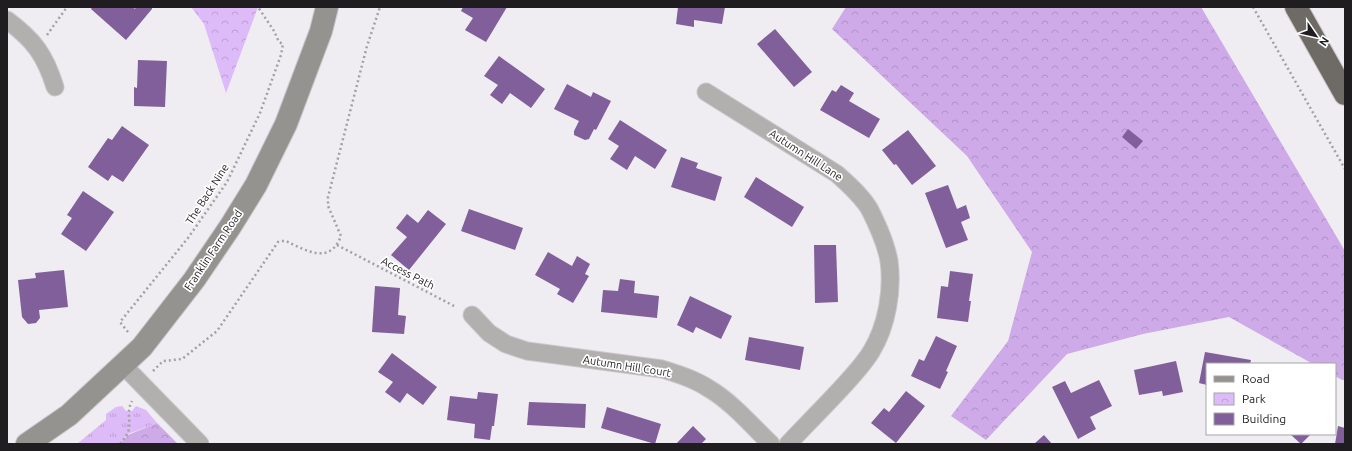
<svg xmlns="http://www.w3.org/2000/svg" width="1352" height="451" viewBox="0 0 1352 451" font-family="Ubuntu,sans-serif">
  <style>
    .grass { fill: url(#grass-tufts) }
    .forest { fill: url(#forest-crowns) }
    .park { fill: url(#park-crowns) }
    .building { fill: #815f9a }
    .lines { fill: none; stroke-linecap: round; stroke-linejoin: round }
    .street-casing { stroke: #cac7cc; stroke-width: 19 }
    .secondary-casing { stroke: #cac7cc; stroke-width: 24 }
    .highway-casing { stroke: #cac7cc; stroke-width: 24 }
    .path { stroke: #a2a0a5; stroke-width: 2.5; stroke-dasharray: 2 3; stroke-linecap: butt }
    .street { stroke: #b2b0ae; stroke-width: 17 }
    .secondary { stroke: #95938f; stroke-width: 22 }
    .highway { stroke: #6e6b66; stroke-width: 22 }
    .labels { text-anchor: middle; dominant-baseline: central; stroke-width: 3.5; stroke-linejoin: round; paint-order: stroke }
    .street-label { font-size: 11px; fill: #1f1d20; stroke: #fff }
  </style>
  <defs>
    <pattern id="grass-tufts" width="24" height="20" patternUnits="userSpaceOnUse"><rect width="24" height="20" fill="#ddbaf8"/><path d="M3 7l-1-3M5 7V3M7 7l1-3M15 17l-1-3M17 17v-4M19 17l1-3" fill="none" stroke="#bd9fd4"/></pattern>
    <pattern id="forest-crowns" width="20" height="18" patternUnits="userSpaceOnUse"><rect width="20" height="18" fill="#ceaae9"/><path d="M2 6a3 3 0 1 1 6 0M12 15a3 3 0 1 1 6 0" fill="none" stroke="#b092c8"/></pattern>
    <pattern id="park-crowns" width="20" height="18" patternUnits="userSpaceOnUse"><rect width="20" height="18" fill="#ddbaf8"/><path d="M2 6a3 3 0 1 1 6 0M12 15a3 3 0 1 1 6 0" fill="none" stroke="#bd9fd4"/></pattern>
  </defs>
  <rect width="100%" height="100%" fill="#efecf2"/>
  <path class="grass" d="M122 406 126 411H132L136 406 146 410 157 423 128 434 120 444H77L106 420V414L116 407Z"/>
  <g class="forest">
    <path d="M846 7H1201L1345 251V380H1342L1335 376V364H1313L1229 317 1143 334 1067 354 986 440 951 416 1008 341 1032 252 967 156 832 29Z"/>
    <path d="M157 423 178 444H120L128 435Z"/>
  </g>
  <path class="park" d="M191 7H258L226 93 204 24Z"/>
  <g class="building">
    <path d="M92 7H133L135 9 136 7H152V9L126 40 91 9Z"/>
    <path d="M463 7H507L486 42 465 30 473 18 461 11Z"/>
    <path d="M678 7H725L722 24 694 20V27L676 24Z"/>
    <path d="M775 29 812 72 794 87 757 44Z"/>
    <path d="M499 56 545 89 531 108 510 93 502 104 490 95 498 85 484 76Z"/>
    <path d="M138 60 167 61 165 107 134 106V87L137 88Z"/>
    <path d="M567 84 591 97 593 92 611 101 596 130 594 129 589 139 585 140 574 135V131L579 121 554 109Z"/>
    <path d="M841 85 854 93 849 101 880 119 869 138 820 110 832 90 836 92Z"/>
    <path d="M620 120 667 150 655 169 635 156 627 170 610 159 619 146 608 139Z"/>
    <path d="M122 126 149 145 123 182 112 175 108 181 88 167 108 138 112 140Z"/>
    <path d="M1128 129 1143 141 1136 149 1122 137Z"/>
    <path d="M908 130 936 166 912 185 896 164 894 165 882 150Z"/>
    <path d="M681 157 698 163 696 168 722 177 715 201 671 187Z"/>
    <path d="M756 177 804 207 792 227 744 197Z"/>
    <path d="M948 185 957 209 966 205 970 218 961 222 968 240 946 248 925 193Z"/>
    <path d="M83 191 114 212 86 251 61 234 72 218 67 215Z"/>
    <path d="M469 209 523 228 515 250 461 231Z"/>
    <path d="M428 210 446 224 409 270 391 255 407 237 396 228 407 214 418 223Z"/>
    <path d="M814 245H836L838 302 815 303Z"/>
    <path d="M548 252 572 266 577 256 590 264 585 274 589 276 573 303 557 294 560 289 535 275Z"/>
    <path d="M64 270 68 307 39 310 40 318 36 323 28 324 22 317 18 280 36 278 35 273Z"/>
    <path d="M950 271 973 274 969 301H971L968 322 937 318 941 286 948 287Z"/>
    <path d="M620 279 635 281 634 293 659 296 657 318 601 312 603 290 618 291Z"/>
    <path d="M375 286 400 288 398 315 406 316 404 334 372 332Z"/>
    <path d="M690 296 732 316 721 339 696 327 693 333 677 325Z"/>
    <path d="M936 336 957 346 946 371 948 372 940 389 911 376 919 359 924 361Z"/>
    <path d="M749 337 804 347 800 370 745 360Z"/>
    <path d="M1205 352 1251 360 1250 364H1207V385L1199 383Z"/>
    <path d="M392 353 437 387 423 405 407 393 400 403 385 392 393 382 378 372Z"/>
    <path d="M1176 361 1183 392 1163 396 1162 391 1139 395 1134 370Z"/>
    <path d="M1099 380 1112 406 1090 417 1096 429 1078 439 1052 387 1065 381 1071 393Z"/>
    <path d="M906 391 925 406 896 443 871 423 884 408 889 412Z"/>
    <path d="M478 392 498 394 494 426H492L490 440 474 438 475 424 447 420 450 396 477 399Z"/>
    <path d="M529 402 586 404 585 428 527 425Z"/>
    <path d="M607 407 661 424 655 444 601 428Z"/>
    <path d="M693 426 706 439 701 444H676Z"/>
    <path d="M1338 426 1345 428V444H1335Z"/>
    <path d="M1290 434H1311L1301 444Z"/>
    <path d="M1044 435 1052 444H1034Z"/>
  </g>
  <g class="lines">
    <g class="street-casing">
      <g id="street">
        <path d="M7 20C34 40 45 55 55 87"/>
        <path d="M706 92 837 174C849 185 862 196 870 210 878 226 886 243 889 261 893 290 887 326 871 352 861 368 847 382 834 396 819 412 803 428 788 444"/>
        <path d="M472 315 489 333 506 344 527 351 662 369C678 374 694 379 708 388 732 402 751 425 771 444"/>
        <path d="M123 365 200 444"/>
      </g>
    </g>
    <g class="secondary-casing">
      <path id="secondary" d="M27 444 69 415 142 347 194 280 230 227 256 185 286 124 321 31 327 7"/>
    </g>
    <g class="highway-casing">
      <path id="highway" d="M1296 7 1345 94"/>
    </g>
    <g class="path">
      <path d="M1253 7 1345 169"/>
      <path d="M47 35 67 7"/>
      <path d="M337 245 456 307"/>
      <path d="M128 332 120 322 188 238 227 182 260 113 281 55 283 44 279 42 274 31 258 7"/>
      <path d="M153 371 163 361 182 359 217 331 278 242 282 241H286C307 251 330 265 341 236L328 206V197L367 46 380 7"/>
      <path d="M120 444C138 424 123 419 132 401"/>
    </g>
    <use href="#street" class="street"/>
    <use href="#secondary" class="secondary"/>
    <use href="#highway" class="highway"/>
  </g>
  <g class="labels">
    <g class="street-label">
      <text transform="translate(806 155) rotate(33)">Autumn Hill Lane</text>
      <text transform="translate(207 194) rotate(-57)">The Back Nine</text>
      <text transform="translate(213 250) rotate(-56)">Franklin Farm Road</text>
      <text transform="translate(408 273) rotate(27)">Access Path</text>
      <text transform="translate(627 366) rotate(9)">Autumn Hill Court</text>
    </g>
  </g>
  <rect width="1352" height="451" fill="none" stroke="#1f1d20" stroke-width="16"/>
  <rect x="1206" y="363" width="130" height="72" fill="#ffffff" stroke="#a5a5a6"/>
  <rect x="1214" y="376" width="20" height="6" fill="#95938f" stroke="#a5a5a6"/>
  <text x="1242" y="383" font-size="12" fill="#1f1d20">Road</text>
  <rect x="1214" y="393" width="20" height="12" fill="url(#park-crowns)" stroke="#a5a5a6"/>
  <text x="1242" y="403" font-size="12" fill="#1f1d20">Park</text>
  <rect x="1214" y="413" width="20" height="12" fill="#815f9a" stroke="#a5a5a6"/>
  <text x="1242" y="423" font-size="12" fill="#1f1d20">Building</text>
  <g transform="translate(1316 36) rotate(124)" stroke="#ffffff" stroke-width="3" paint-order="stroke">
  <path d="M0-3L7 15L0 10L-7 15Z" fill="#1f1d20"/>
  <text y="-6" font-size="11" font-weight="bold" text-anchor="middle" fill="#1f1d20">N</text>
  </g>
</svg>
